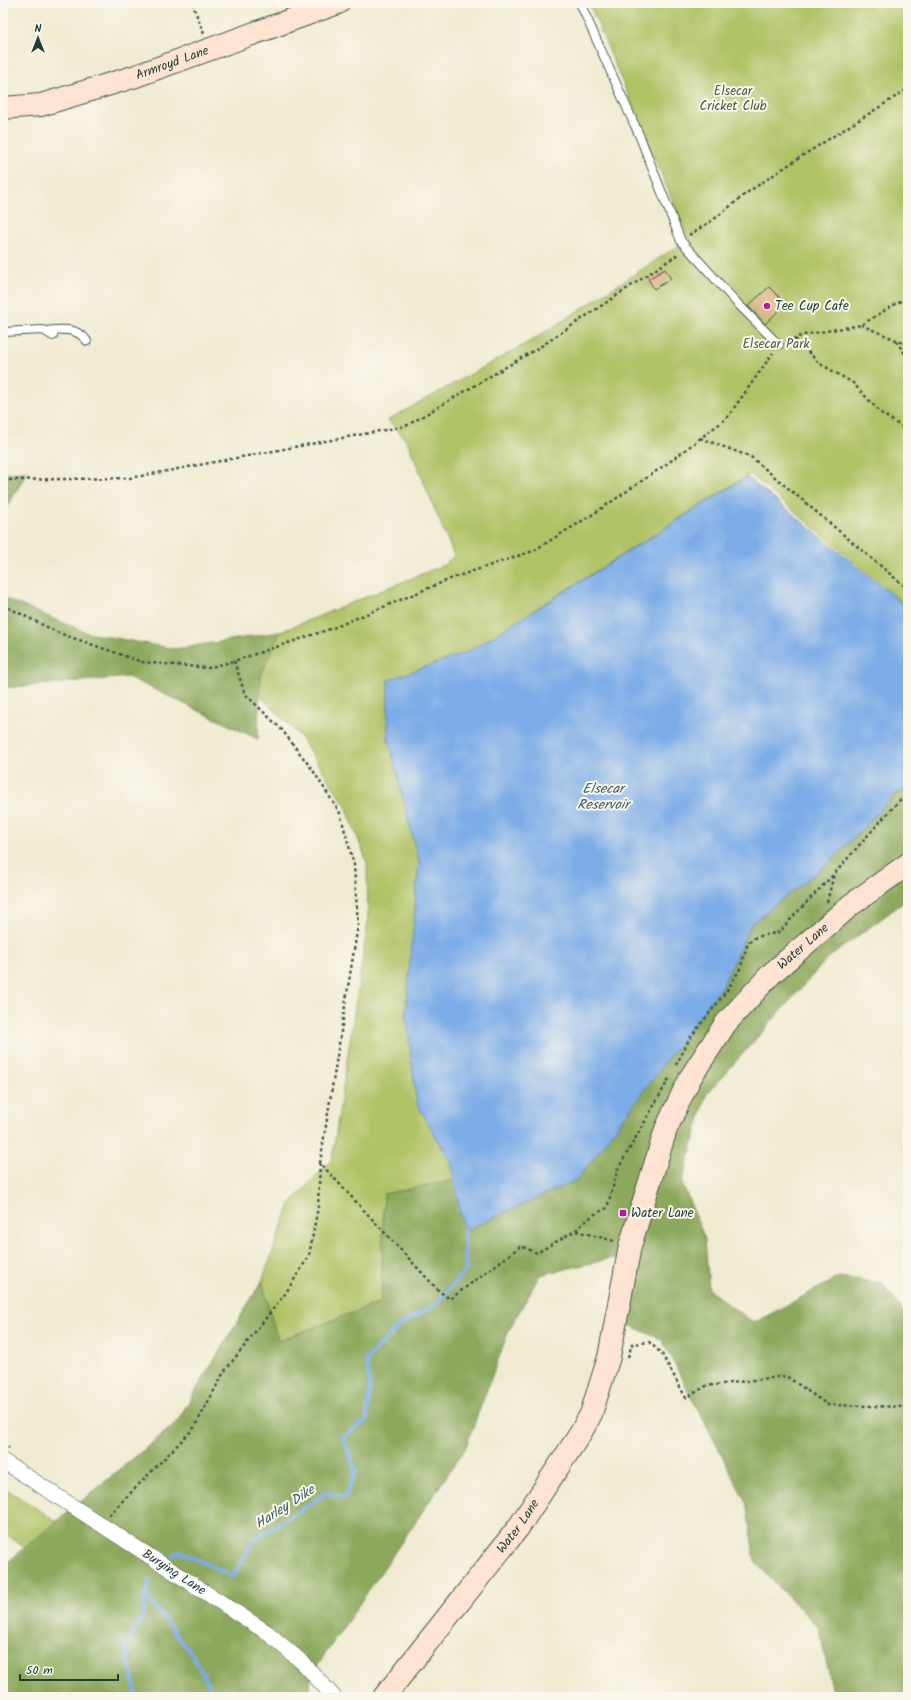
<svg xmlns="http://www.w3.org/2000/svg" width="911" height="1700" viewBox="0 0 911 1700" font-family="Kalam,sans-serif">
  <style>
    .green { fill: #b0c266; stroke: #68804d }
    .forest { fill: #8ca85b; stroke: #567248 }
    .water { fill: #7cace7; stroke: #4e748e }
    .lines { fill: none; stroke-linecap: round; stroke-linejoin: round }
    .stream { stroke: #7cace7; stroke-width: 4 }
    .building { fill: #dba979 }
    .lane-casing { stroke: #3e574b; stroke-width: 10 }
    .street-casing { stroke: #3e574b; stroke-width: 16 }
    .secondary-casing { stroke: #3e574b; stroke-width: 24 }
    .path { stroke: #3e574b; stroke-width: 2.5; stroke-dasharray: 3 3; stroke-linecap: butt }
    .lane { stroke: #fff; stroke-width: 8 }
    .street { stroke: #fff; stroke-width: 15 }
    .secondary { stroke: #fee3d2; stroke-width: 22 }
    .poi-dot { fill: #b5179e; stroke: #fbf7ec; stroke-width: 1.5 }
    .labels { text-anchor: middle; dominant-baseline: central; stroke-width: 4; stroke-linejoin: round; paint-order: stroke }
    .street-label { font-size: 13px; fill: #1f3d34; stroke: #fbf7ec }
    .park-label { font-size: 13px; fill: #435e40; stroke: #fbf7ec }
    .poi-label { font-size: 13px; fill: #1f3d34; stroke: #fbf7ec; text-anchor: start }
    .water-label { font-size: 14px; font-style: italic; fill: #3b5e6a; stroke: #fbf7ec }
  </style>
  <rect width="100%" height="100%" fill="#fbf7ec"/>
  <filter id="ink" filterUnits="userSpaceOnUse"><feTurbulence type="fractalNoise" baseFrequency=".025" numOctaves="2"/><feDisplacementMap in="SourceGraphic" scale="8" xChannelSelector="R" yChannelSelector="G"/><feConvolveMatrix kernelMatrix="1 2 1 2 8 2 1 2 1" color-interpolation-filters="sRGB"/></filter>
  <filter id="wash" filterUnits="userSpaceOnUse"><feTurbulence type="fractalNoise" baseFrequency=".012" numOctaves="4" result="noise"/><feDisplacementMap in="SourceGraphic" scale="16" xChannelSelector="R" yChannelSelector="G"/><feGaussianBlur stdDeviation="0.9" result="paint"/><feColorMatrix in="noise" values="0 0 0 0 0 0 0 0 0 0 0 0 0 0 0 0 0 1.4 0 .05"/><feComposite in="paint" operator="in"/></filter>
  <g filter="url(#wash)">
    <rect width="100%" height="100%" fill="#f0ead0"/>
    <g class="green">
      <path d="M589 3H908V607L750 474 468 652 388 680V737L419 862 406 1013 417 1104 451 1162 455 1180 384 1194 381 1302 278 1341 262 1281 290 1204 332 1159 368 921 367 863 346 806 299 735 259 695 260 677 280 632 444 565 454 556 407 441 388 420 536 338 678 246 690 242Z"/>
      <path d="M3 1487 58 1522 25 1548 3 1532Z"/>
    </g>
    <g class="forest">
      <path d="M27 472 3 515V473Z"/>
      <path d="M3 594V598L88 633 175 649 280 632 260 677 258 739 128 677 3 688Z"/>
      <path d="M908 788V899L828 958 706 1095 682 1183 705 1239 709 1290 754 1323 839 1277 882 1283 908 1318V1697H834L819 1628 755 1562 746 1502 662 1340 627 1324 640 1264 613 1258 540 1275 509 1330 465 1449 313 1672 307 1697H5L3 1690V1566L176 1423 262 1281 278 1341 381 1302 384 1194 455 1180 464 1231 577 1180 723 985 751 924 829 863 897 793Z"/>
    </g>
    <path class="water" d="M747 477 908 608V788L897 793 829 863 751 924 723 985 577 1180 464 1231 451 1162 417 1104 406 1013 419 862 388 737V680L468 652Z"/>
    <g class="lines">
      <g class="stream">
        <path d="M174 1555 180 1551 233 1577 254 1540 327 1493 345 1498 356 1472 343 1437 367 1420 370 1384 366 1360 400 1325 435 1305 466 1270 464 1231"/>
        <path d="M145 1594 193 1656 216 1697"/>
        <path d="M137 1697 125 1645 143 1619 145 1594 150 1581"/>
      </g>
    </g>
    <g id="blocks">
      <g class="building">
        <path d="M665 269 671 279 654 289 648 279Z"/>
        <path d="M769 287 786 304 765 324 748 306Z"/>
      </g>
    </g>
  </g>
  <g filter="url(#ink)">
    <use href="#blocks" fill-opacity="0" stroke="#3e574b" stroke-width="1"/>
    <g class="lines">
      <g class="lane-casing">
        <g id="lane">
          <path d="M580 3 640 137 681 241 737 303 779 345"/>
          <path d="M46 331C61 329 77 327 87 341"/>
          <path d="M3 332 43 330 53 336"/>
        </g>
      </g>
      <g class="street-casing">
        <g id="street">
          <path id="s1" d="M3 1461 268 1633 303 1663 334 1697"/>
        </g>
      </g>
      <g class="secondary-casing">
        <g id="secondary">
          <path id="s2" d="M3 108 41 105 133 77 338 3"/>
          <path id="s3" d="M384 1697 518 1528 580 1434 591 1414 609 1357 630 1246 666 1129 690 1078 726 1023 771 974 852 904 908 864"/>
        </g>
      </g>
      <g class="path">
        <path d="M192 3 204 34"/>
        <path d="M689 235 713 220 748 192 802 156 908 89"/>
        <path d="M861 325 908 345"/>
        <path d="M795 339 819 363 853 383 881 413 908 431"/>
        <path d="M896 341 908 358"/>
        <path d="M787 342 803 335 861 325 899 302 908 301"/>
        <path d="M700 438 751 457 908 589"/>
        <path d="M3 480 130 478 406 426 540 347 680 253"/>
        <path d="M3 605 59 633 142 662 208 668 234 661 333 628 455 577 533 551 595 513 668 463 727 418 773 353"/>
        <path d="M234 661 245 694 282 730 312 769 340 813 354 865 358 925 320 1163 439 1291 450 1299 521 1246 537 1253 576 1230 593 1215 607 1208 618 1169 670 1077"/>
        <path d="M827 902 834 874"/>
        <path d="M676 1065 690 1038 728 989 740 969 748 943 756 937 780 932C797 911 816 893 835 873 857 848 878 823 901 799L908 795"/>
        <path d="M576 1231 614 1241"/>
        <path d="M628 1357 632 1344 649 1342 662 1354 686 1398 706 1386 786 1376 828 1405 908 1407"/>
        <path d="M3 1444 9 1448"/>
        <path d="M109 1515 194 1428 224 1372 287 1291 309 1256 318 1207 320 1163"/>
      </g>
      <use href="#lane" class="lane"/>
      <use href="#street" class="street"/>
      <use href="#secondary" class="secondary"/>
    </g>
  </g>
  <g class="poi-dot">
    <circle cx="767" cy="306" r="4"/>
    <rect x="619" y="1209" width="8" height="8" rx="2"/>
  </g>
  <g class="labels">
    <g class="street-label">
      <text stroke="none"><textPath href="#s2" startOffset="176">Armroyd Lane</textPath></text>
      <text stroke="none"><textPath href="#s3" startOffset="877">Water Lane</textPath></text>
      <text stroke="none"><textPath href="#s3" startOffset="217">Water Lane</textPath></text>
      <text stroke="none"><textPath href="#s1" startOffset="204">Burying Lane</textPath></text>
    </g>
    <g class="park-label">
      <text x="733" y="91">Elsecar<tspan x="733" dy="15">Cricket Club</tspan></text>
      <text x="776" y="344">Elsecar Park</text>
    </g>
    <g class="poi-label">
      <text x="775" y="306">Tee Cup Cafe</text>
      <text x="631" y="1213">Water Lane</text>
    </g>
    <g class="water-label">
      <text x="603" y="789">Elsecar<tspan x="603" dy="16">Reservoir</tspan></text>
      <text transform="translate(285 1507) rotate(-33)">Harley Dike</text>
    </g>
  </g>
  <rect width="911" height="1700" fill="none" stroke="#fbf7ec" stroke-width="16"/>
  <g transform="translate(38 38)" stroke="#fbf7ec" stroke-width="3" paint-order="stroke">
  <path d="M0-3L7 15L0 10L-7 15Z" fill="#1f3d34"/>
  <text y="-6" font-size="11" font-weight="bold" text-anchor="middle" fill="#1f3d34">N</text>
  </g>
  <path d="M20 1674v6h98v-6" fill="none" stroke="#1f3d34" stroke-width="2"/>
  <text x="26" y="1674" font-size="12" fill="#1f3d34" stroke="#fbf7ec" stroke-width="3" paint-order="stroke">50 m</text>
</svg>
